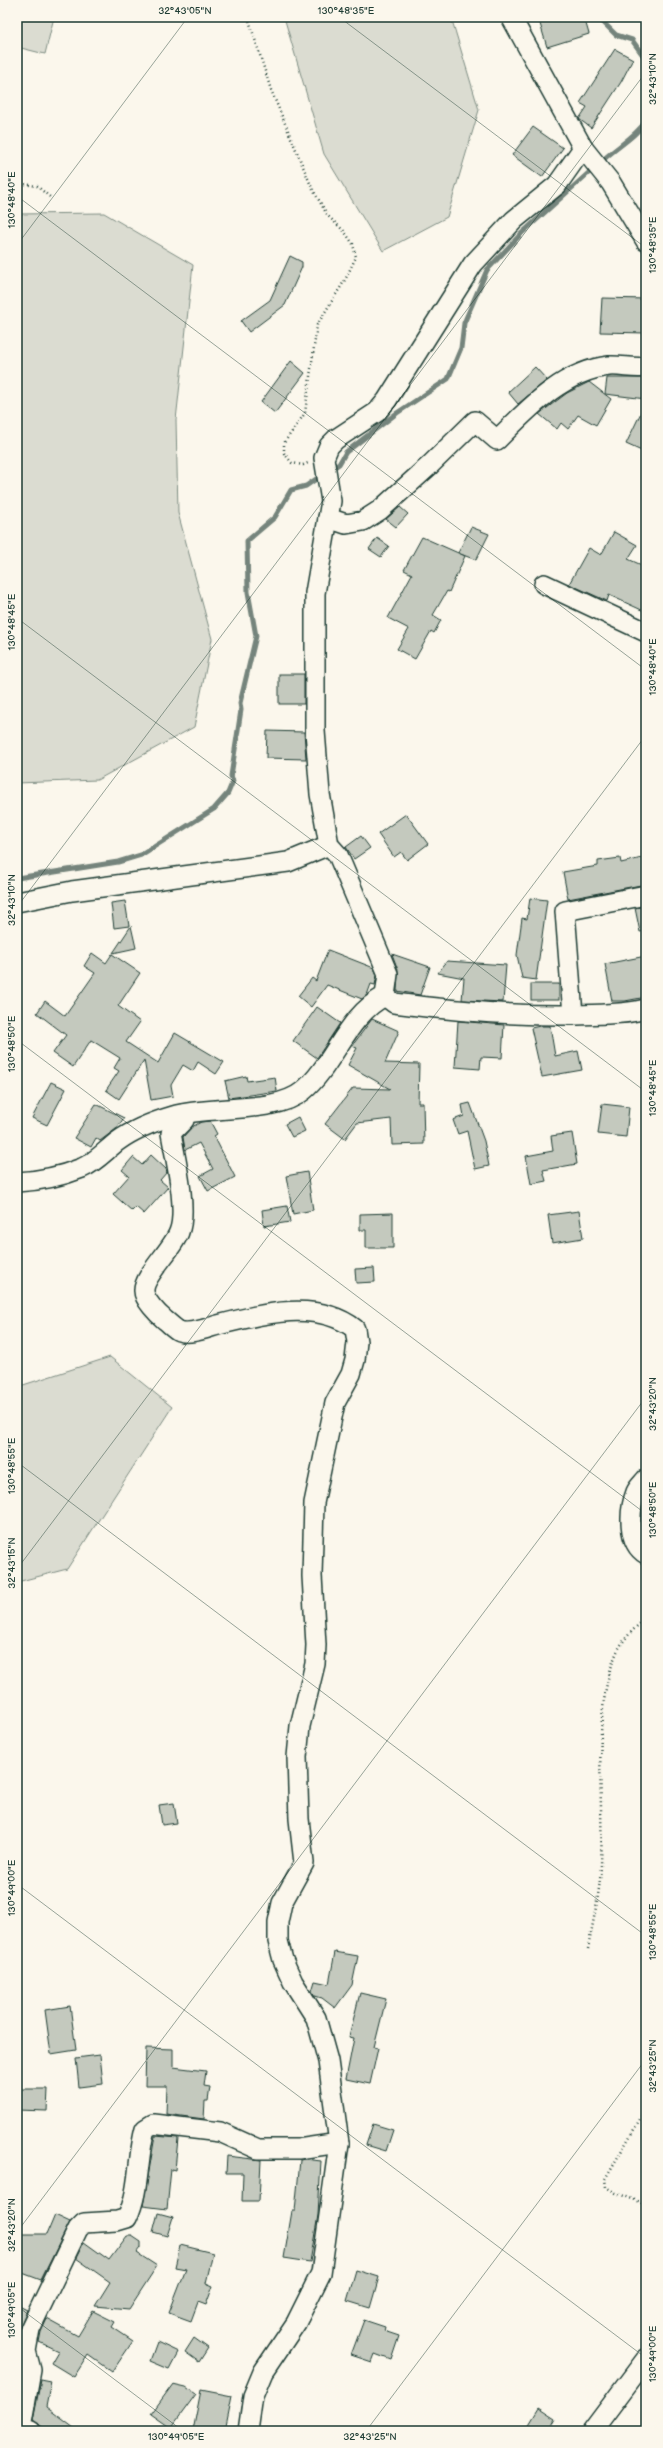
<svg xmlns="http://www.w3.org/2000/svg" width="663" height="2448" viewBox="0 0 663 2448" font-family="'Balsamiq Sans',sans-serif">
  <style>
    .green { fill: #dbdcd1; stroke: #7d8c82 }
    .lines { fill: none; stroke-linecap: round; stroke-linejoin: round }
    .stream { stroke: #74847b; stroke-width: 5 }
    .building { fill: #c4c9be; stroke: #1f3d34 }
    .minor-casing { stroke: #1f3d34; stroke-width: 22 }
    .path { stroke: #1f3d34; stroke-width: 2.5; stroke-dasharray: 1 3; stroke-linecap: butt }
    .minor { stroke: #fbf7ec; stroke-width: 19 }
    .ticks { fill: none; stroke: #1f3d34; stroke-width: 1; stroke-opacity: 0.45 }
    .neatline { fill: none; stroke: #1f3d34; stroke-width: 1.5 }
    .ticks-label { font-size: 10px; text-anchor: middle; fill: #1f3d34 }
  </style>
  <rect width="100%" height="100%" fill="#fbf7ec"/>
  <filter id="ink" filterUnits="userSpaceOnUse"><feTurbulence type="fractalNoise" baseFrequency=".025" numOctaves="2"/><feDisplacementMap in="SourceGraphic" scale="8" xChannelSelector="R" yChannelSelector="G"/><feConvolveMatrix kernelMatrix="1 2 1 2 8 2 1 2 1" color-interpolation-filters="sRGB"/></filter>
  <g filter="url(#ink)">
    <g class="green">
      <path d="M17 17H54L45 54 17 47Z"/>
      <path d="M284 17H451L479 110 447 217 383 251 324 154Z"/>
      <path d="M104 213 193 265 176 420 178 513 212 639 194 727 97 780 17 783V214Z"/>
      <path d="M110 1357 172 1407 67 1569 17 1582V1387Z"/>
    </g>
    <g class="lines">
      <g class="stream">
        <path d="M598 17 616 35 632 40 645 58 646 91"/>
        <path d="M600 163C614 148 634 139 646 121"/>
        <path d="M329 471 339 464 346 452 397 413 448 379 461 348 464 323 487 270 522 233 594 168"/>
        <path d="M17 878 118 862 141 855 214 809 228 793 233 781 231 776 241 710 240 703 256 636 248 592 247 541 275 517 291 490 306 486 322 475"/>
      </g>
    </g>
    <g class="building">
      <path d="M538 17H584L589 34 547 47Z"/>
      <path d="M615 49 633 59 621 82 591 128 579 119 587 107 580 103Z"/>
      <path d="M533 127 563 148 542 177 512 155Z"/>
      <path d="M290 256 302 262V267L285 305 249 332 241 321 270 300Z"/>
      <path d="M602 298 646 299V333L600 332Z"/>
      <path d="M291 361 305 373 275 413 261 402Z"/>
      <path d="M535 367 547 380 518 404 508 392Z"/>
      <path d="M607 378H646V399L605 394Z"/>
      <path d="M589 382 611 399 596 425 578 415 568 429 561 423 557 429 539 414 567 393Z"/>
      <path d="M646 402V453L626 444Z"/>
      <path d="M400 507 408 514 396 527 386 519Z"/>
      <path d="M471 527 489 534 476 560 458 553Z"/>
      <path d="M614 532 637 545 628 559 646 567V612L609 595 607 601 569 584 589 548 601 555Z"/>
      <path d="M422 537 465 556 449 592 447 591 433 615 441 620 434 633 431 631 415 659 397 649 409 629 388 618 412 574 404 570Z"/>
      <path d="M377 538 389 546 381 557 369 549Z"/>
      <rect x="279" y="674" width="25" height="30"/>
      <path d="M267 731 304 732 306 759 266 758Z"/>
      <path d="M406 814 428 844 407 860 401 852 394 857 378 834Z"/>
      <path d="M361 836 370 848 354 859 346 847Z"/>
      <path d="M646 857V884L568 899 563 872 598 866V861L620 858 621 863Z"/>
      <path d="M530 898 547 900 536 980 522 978 517 955 522 918 527 919Z"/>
      <path d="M125 901 129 926 114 928 111 903Z"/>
      <path d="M646 906V931L640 932 635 908Z"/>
      <path d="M131 926 136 948 113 953Z"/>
      <path d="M328 950 374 968 377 975 375 985 371 984 367 995 362 999 327 985 311 1007 298 996 312 978 316 981Z"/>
      <path d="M92 953 106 963 112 954 140 973 118 1006 140 1022 126 1042 158 1063 175 1033 224 1062 216 1074 198 1062 193 1071 183 1065 171 1085 173 1096 151 1100 144 1060 119 1099 106 1090 119 1071 114 1068 120 1058 91 1040 73 1067 53 1053 66 1035 37 1013 45 1001 65 1016 95 973 84 966Z"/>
      <path d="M392 954 430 967 420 995 397 991 398 970Z"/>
      <path d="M646 956V997L625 1001H612L605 964Z"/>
      <path d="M447 961 506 965 503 1002 462 1000 464 978 438 973Z"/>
      <rect x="531" y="984" width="28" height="16"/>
      <path d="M317 1007 340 1023 317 1058 293 1041Z"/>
      <path d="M372 1019 399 1031 385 1063 419 1064 418 1103H423L424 1144 392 1145 391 1119 357 1123 345 1139 325 1124 353 1088 390 1089 348 1065 357 1048 352 1046Z"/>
      <path d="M458 1021 504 1025 502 1058 481 1057 480 1069 455 1067Z"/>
      <path d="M540 1026H550L555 1056 578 1051 582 1070 542 1077 531 1028Z"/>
      <path d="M246 1076 247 1081 275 1077 277 1091 229 1098 225 1081Z"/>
      <path d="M51 1082 66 1089 47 1125 32 1118Z"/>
      <path d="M470 1103 484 1141 489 1166 475 1169 467 1131 458 1134 453 1120 464 1116 462 1105Z"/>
      <path d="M96 1104 124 1118 116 1129 100 1141 96 1138 91 1147 74 1138Z"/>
      <path d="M602 1104 629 1107 626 1137 598 1134Z"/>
      <path d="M298 1117 305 1131 292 1137 285 1124Z"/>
      <path d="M210 1121 217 1134 214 1136 235 1177 208 1191 200 1176 213 1169 199 1143 185 1150 183 1137 192 1127 201 1122Z"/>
      <path d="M572 1133 577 1164 543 1170 546 1181 531 1184 526 1156 553 1151 551 1136Z"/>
      <path d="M151 1155 166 1169 167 1172 160 1180 168 1187 144 1214 136 1207 132 1211 113 1194 129 1176 122 1170 133 1157 142 1165Z"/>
      <path d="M307 1172 313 1210 293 1214 286 1176Z"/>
      <path d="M287 1206 290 1222 264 1226 262 1210Z"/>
      <path d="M579 1211 583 1238 552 1243 548 1215Z"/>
      <path d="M393 1213V1248H366V1230H360V1214Z"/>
      <path d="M374 1268 375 1282 356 1283 355 1269Z"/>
      <path d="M174 1803 177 1823 162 1825 159 1805Z"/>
      <path d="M335 1952 358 1956 352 1985 335 2008 322 1998 315 1996 312 1991 315 1981 329 1984Z"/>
      <path d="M360 1993 386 1999 374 2047 378 2048 370 2084 346 2079 354 2038 349 2037Z"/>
      <path d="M70 2006 76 2050 51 2054 45 2010Z"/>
      <path d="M146 2048 173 2049V2067L206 2071 204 2086 210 2087 208 2101H205L204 2119 166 2114 167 2086H145Z"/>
      <path d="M100 2055 103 2084 79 2087 76 2058Z"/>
      <path d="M17 2089H48L47 2111 17 2110Z"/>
      <path d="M373 2124 393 2130 386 2151 366 2145Z"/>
      <path d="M155 2136 178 2138 175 2170 171 2169 167 2209 143 2206Z"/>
      <path d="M227 2156 261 2160 259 2201H242L243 2173H226Z"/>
      <path d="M305 2159 321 2161 318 2215 310 2262 284 2258 292 2211H295L300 2160Z"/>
      <path d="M158 2213 173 2217 167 2236 153 2232Z"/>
      <path d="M55 2215 70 2222 41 2280 17 2271V2234H47Z"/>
      <path d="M127 2236H132L141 2242V2248L137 2253 157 2266 129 2309 95 2306 110 2282 76 2258 84 2242 109 2260Z"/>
      <path d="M180 2245 213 2253 206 2283 213 2286 206 2305 198 2302 191 2321 169 2313 186 2269 175 2267Z"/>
      <path d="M356 2270 379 2277 370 2308 347 2301Z"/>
      <path d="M17 2305 27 2310 18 2332 17 2331Z"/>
      <path d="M93 2311 115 2322 112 2327 133 2341 112 2372 88 2355 74 2377 51 2363 58 2351 39 2342 41 2332 47 2319 78 2336Z"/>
      <path d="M364 2320 385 2327 384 2331 399 2336 391 2360 375 2354 372 2362 351 2355Z"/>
      <path d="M194 2338 208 2348 199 2362 185 2352Z"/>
      <path d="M157 2342 178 2352 169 2369 150 2361Z"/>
      <path d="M41 2379 51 2381 46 2407 78 2431H48L33 2420Z"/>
      <path d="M173 2384 186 2387 196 2394 171 2428 151 2414Z"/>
      <path d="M201 2390 232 2396 225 2431H193Z"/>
      <path d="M539 2408 556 2419 549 2431H525Z"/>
    </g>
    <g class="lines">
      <g class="minor-casing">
        <g id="minor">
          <path d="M511 17 583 148 611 183 646 241"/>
          <path d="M328 518 346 524 363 521 380 510 430 465 475 421 497 440C528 409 563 371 609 366 621 365 634 369 646 367"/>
          <path d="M544 584 646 632"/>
          <path d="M17 902 72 891 288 862 329 845"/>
          <path d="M385 996 388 974 338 855 329 845 320 794 315 731V593L331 501 324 458 329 446 336 439 377 412 387 400 473 264 514 220 557 185 583 148"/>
          <path d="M385 996 394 1003C455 1011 515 1016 577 1015 600 1014 623 1015 646 1009"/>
          <path d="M573 1015 565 911 646 895"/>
          <path d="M183 1114 184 1120 171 1133C175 1157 188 1210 179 1232 173 1249 143 1276 144 1291 144 1300 158 1314 165 1320 169 1323 175 1329 179 1331 190 1335 207 1328 218 1325 261 1314 317 1299 355 1329L357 1342 355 1360 351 1374 335 1403 314 1503 312 1576 316 1645 315 1664 300 1726 297 1757 299 1819 304 1863 282 1903 278 1922V1941L283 1960 293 1982 316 2018 328 2061 339 2143 321 2273 296 2323 263 2372 253 2396 248 2431"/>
          <path d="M17 1182C38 1181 62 1176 82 1168 96 1162 106 1150 118 1141 133 1130 156 1121 173 1116 210 1105 276 1114 303 1091 335 1064 346 1016 385 996"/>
          <path d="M646 1479C643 1483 638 1487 636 1492 629 1510 627 1543 646 1554"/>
          <path d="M31 2431 21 2427 31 2370 26 2351 30 2329 78 2229 84 2223 117 2221 127 2218C140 2191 137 2158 145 2129L153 2124 220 2132 258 2149H298L339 2143"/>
          <path d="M592 2431 646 2359"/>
        </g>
      </g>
      <g class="path">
        <path d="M248 17 271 90 312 188 328 216 344 231 353 244 356 257 345 280 317 325 305 413 284 443V453L292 463 303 465 308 463"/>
        <path d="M17 183 37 186 51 198"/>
        <path d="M588 1949C593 1921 600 1893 601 1865 604 1802 591 1710 617 1652 624 1637 636 1628 646 1617"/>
        <path d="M646 2109 605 2179 606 2187 616 2193 646 2204"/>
      </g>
      <use href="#minor" class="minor"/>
    </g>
  </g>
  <path class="ticks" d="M339 17 646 248M17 196 646 670M17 245 188 17M17 618 646 1092M17 907 646 72M17 1040 646 1514M17 1462 646 1936M17 1569 646 735M17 1884 646 2358M17 2232 646 1397M17 2306 183 2431M366 2431 646 2059"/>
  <rect width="663" height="2448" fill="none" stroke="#fbf7ec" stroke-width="44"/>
  <rect x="22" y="22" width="619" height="2404" class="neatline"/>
  <g class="ticks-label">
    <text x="185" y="14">32°43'05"N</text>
    <text x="346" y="14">130°48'35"E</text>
    <text transform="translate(652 79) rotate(-90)" y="4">32°43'10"N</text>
    <text transform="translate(11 200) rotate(-90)" y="4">130°48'40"E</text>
    <text transform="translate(652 245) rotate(-90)" y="4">130°48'35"E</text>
    <text transform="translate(11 622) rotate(-90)" y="4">130°48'45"E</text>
    <text transform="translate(652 667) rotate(-90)" y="4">130°48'40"E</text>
    <text transform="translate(11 900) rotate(-90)" y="4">32°43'10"N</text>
    <text transform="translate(11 1044) rotate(-90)" y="4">130°48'50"E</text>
    <text transform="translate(652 1088) rotate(-90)" y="4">130°48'45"E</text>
    <text transform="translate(652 1404) rotate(-90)" y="4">32°43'20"N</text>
    <text transform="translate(11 1466) rotate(-90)" y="4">130°48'55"E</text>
    <text transform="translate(652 1510) rotate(-90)" y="4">130°48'50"E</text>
    <text transform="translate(11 1563) rotate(-90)" y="4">32°43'15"N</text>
    <text transform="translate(11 1888) rotate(-90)" y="4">130°49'00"E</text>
    <text transform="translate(652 1932) rotate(-90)" y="4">130°48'55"E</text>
    <text transform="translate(652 2066) rotate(-90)" y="4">32°43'25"N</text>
    <text transform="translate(11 2225) rotate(-90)" y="4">32°43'20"N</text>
    <text transform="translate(11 2310) rotate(-90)" y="4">130°49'05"E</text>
    <text transform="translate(652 2354) rotate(-90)" y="4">130°49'00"E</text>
    <text x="176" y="2440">130°49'05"E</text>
    <text x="370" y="2440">32°43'25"N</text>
  </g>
</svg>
